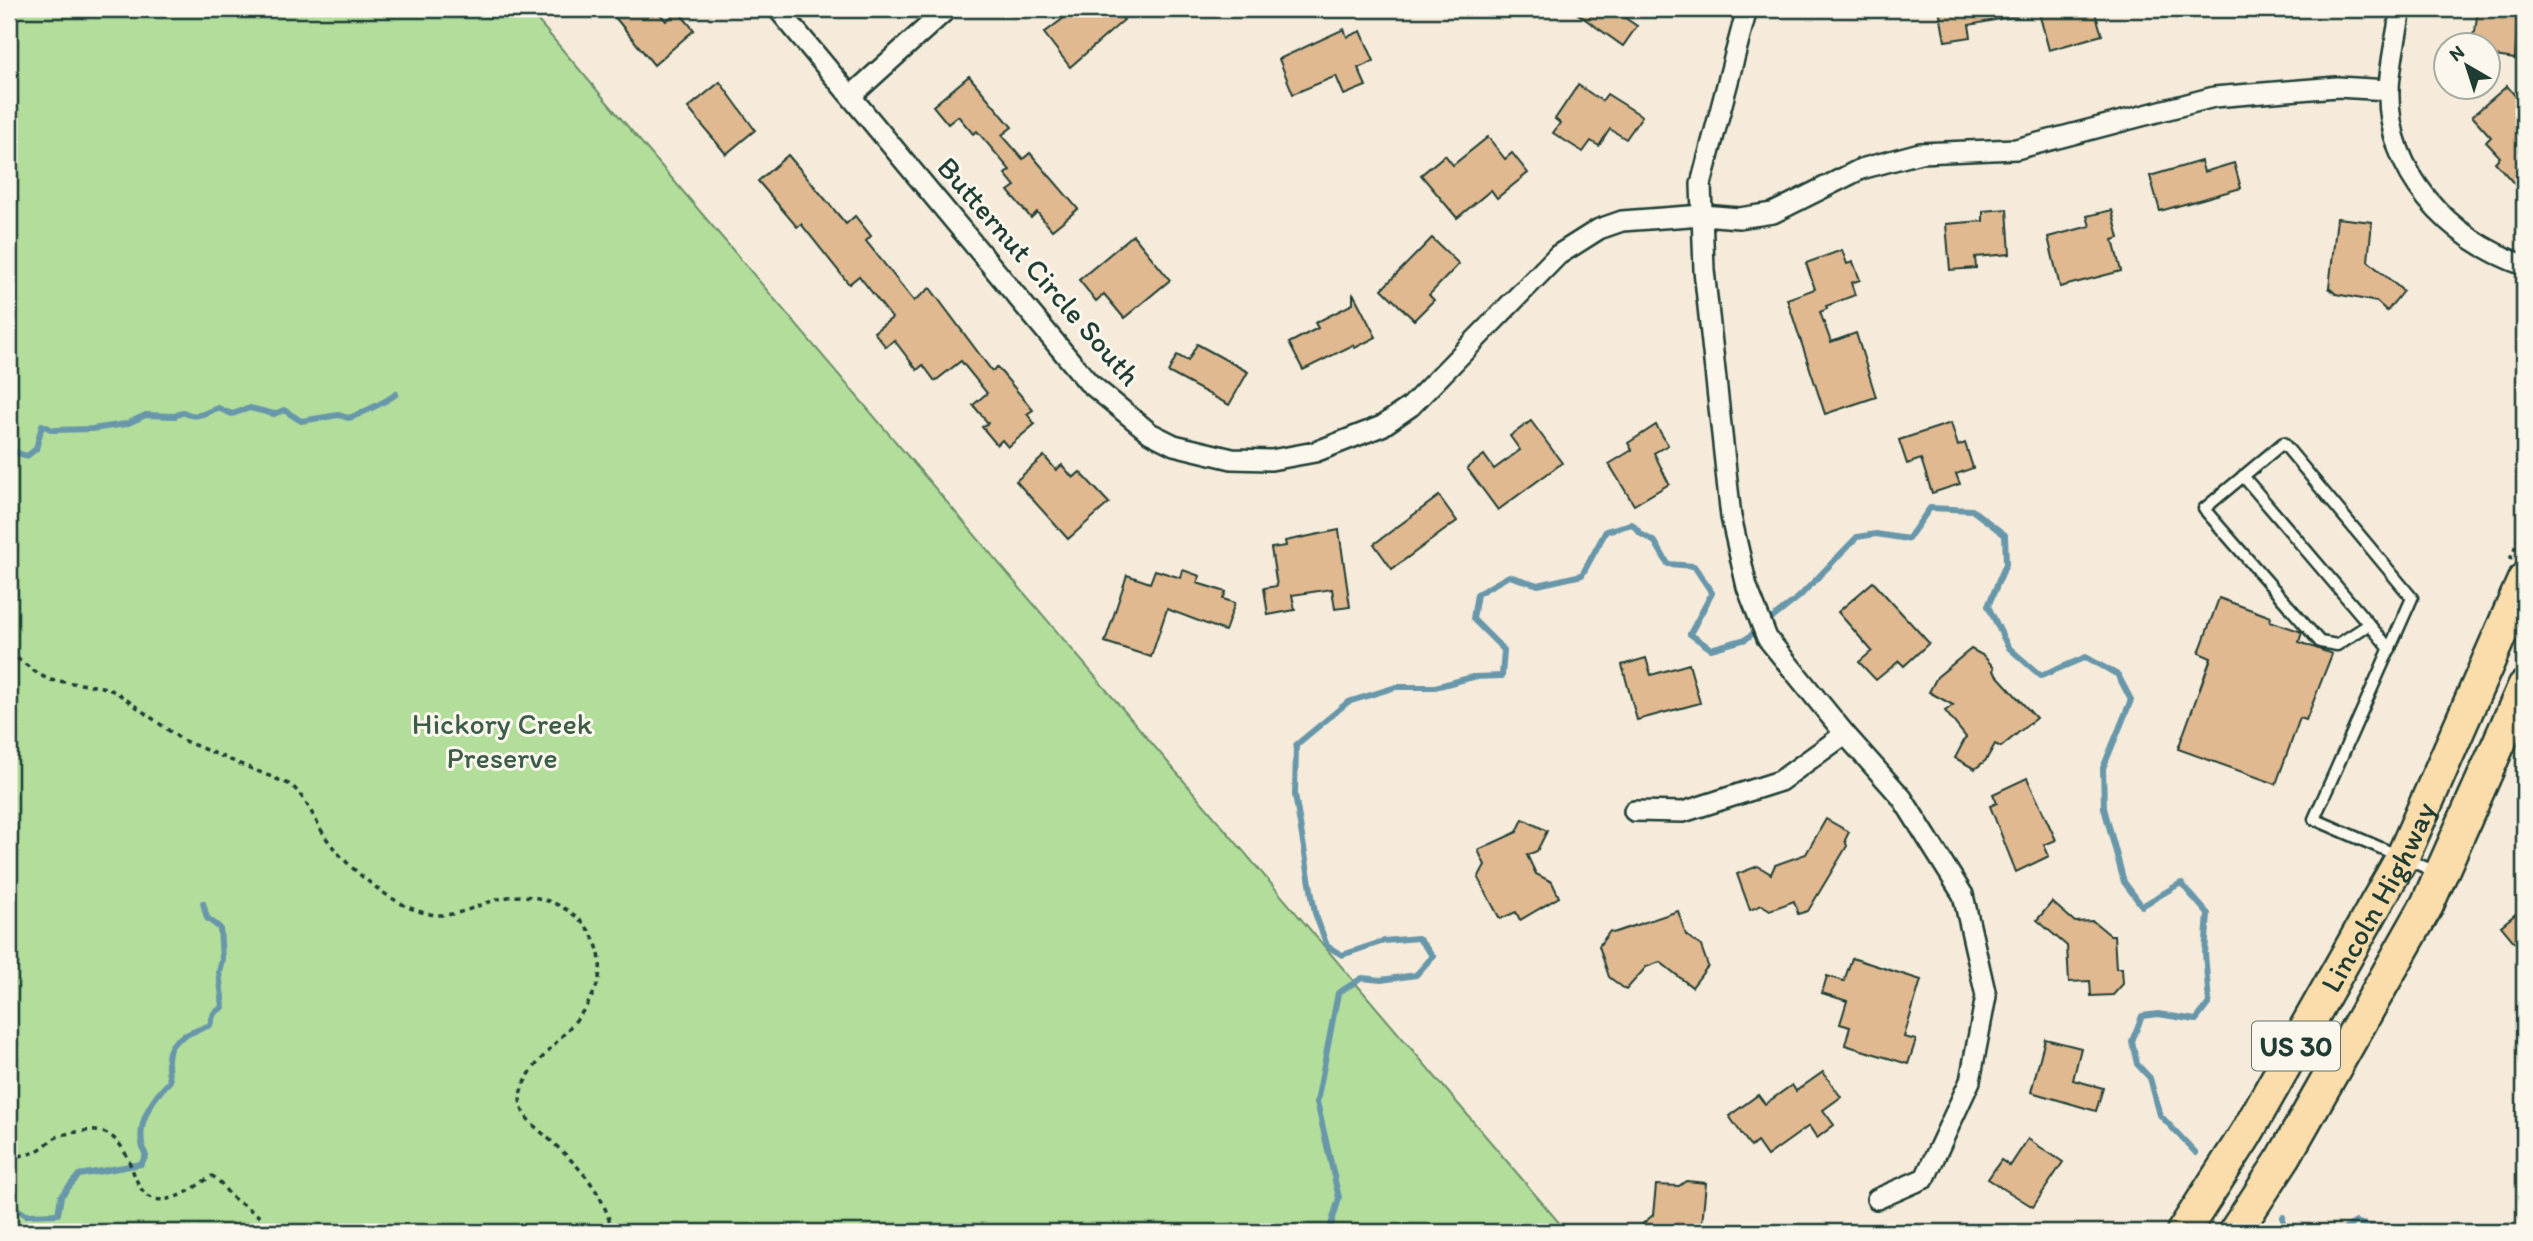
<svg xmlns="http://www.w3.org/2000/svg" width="2533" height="1241" viewBox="0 0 2533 1241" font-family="Itim,sans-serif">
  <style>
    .green { fill: #b2dd9b; stroke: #688d68; stroke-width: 2 }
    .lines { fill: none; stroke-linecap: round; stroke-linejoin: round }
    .stream { stroke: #6797aa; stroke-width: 6 }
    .building { fill: #e0b990; stroke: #1f3d34; stroke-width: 2 }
    .lane-casing { stroke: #1f3d34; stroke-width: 15 }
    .street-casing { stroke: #1f3d34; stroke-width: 24 }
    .primary-casing { stroke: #1f3d34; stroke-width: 37 }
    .path { stroke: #1f3d34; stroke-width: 3.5; stroke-dasharray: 5 5; stroke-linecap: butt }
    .lane { stroke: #fbf7ec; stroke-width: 10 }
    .street { stroke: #fbf7ec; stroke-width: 19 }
    .primary { stroke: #faddab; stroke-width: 32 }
    .labels { text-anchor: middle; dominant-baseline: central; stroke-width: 6; stroke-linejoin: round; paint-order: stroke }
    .shield { fill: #fbf7ec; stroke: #61756b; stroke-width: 2 }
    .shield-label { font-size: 28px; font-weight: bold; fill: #1f3d34 }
    .street-label { font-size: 30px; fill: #1f3d34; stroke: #fbf7ec }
    .park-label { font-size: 30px; fill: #3c5d49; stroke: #fbf7ec }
  </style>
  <rect width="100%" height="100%" fill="#f6ebda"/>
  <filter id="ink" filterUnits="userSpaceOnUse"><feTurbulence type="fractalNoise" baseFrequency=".0143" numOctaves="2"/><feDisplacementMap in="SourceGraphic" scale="14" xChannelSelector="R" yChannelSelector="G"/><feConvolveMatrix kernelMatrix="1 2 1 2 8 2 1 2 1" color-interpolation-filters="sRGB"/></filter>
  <g filter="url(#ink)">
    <path class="green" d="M9 9H528L1567 1232H9Z"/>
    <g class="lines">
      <g class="stream">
        <path d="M9 450 27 456 36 449 42 425 53 430 92 429 126 424 146 415 175 416 183 412C198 420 203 413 218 408L232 414 250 408 274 414 284 410 301 421 339 415 348 418C357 416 389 400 396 394"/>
        <path d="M9 1210 14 1207 26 1215 58 1214 61 1196 79 1175 141 1164 146 1156C133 1128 149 1102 170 1081 162 1041 175 1039 210 1025L214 1013 223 1007 219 972 222 959 220 928 207 918 203 903"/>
        <path d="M2283 1217V1232"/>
        <path d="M1329 1232 1339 1198 1317 1102 1338 993 1362 978 1381 980 1416 975 1433 956 1418 938 1384 941 1342 955 1327 946 1315 913 1295 795 1296 745 1348 702 1396 687H1435L1473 677 1502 676 1504 650 1473 619 1477 594 1509 576 1538 585 1582 575 1606 531 1632 524 1641 534 1655 542 1668 564 1694 566 1712 593 1690 634 1711 649 1746 639 1799 597 1857 537 1876 534 1908 539 1930 508 1972 510 2005 535 2006 564 1988 606 2008 647 2041 676 2086 657 2118 675 2131 700 2103 768 2104 808 2124 882 2142 906 2181 883 2208 914 2205 953 2209 1003 2196 1020 2158 1014 2142 1016 2132 1041 2137 1064 2150 1078 2160 1115 2196 1153"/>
        <path d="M2340 1232 2356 1222 2388 1232"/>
      </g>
    </g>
    <g class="building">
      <path d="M622 9H656L666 21 678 11 694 30 654 65 614 16Z"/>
      <path d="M1088 9H1115L1124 20 1070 67 1044 33 1072 12 1076 18Z"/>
      <path d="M1571 9H1612L1637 26 1623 46Z"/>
      <path d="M1939 9H2015L2016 16 1969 25 1971 37 1945 41Z"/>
      <path d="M2038 9H2094L2102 35 2049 50Z"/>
      <path d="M2485 9H2524V17L2517 24 2515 59 2488 55V46H2460L2475 32 2477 16Z"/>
      <path d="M1344 29 1347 37 1361 31 1374 61 1358 68 1366 86 1344 95 1336 76 1293 94 1279 59Z"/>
      <path d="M969 76 1012 127 1002 135 1023 159 1030 153 1078 209 1052 230 1037 212 1031 218 1008 191 1015 186 1005 174 1010 170 977 131 973 134 958 116 948 124 933 106Z"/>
      <path d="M720 82 755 130 726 154 688 108Z"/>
      <path d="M1578 85 1602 101 1607 94 1642 116 1626 139 1610 129 1599 146 1591 141 1583 152 1553 133 1560 123 1555 119Z"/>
      <path d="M2507 86 2524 106V195L2495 162 2500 157 2486 142 2491 137 2472 116Z"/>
      <path d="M1488 137 1505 159 1512 153 1528 173 1497 198 1491 190 1457 218 1421 175 1445 155 1453 165Z"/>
      <path d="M788 155 846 224 855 216 871 236 866 241 914 301 930 288 992 371 997 367 1033 410 1027 414 1035 424 1008 447 1002 440 997 445 982 427 988 423 973 405 987 393 961 361 935 381 923 365 917 370 894 340 886 347 874 332 892 318 859 276 849 284 801 224 797 227 758 181Z"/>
      <path d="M2201 161 2204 172 2234 163 2241 188 2160 211 2150 176Z"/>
      <path d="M2007 209 2010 254 1975 257 1976 268 1950 270 1946 224 1983 221V211Z"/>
      <path d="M2112 210 2119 238 2113 240 2121 271 2060 287 2048 237 2090 226 2087 216Z"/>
      <path d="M2337 218 2372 222 2368 261 2403 291 2387 311 2377 302 2336 294 2329 288Z"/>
      <path d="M1133 235 1170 280 1124 318 1104 294 1096 301 1079 280Z"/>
      <path d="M1432 238 1459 264 1429 295 1434 300 1414 320 1382 289Z"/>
      <path d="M1842 250 1847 264 1853 262 1860 280 1851 283 1855 295 1826 306 1827 309 1820 312 1831 342 1856 333 1876 397 1825 414 1787 299 1815 289 1806 263Z"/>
      <path d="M1353 293 1376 337 1355 348 1353 345 1303 370 1289 343 1318 328 1315 323 1353 304Z"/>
      <path d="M1197 344 1248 372 1229 405 1168 372 1177 355 1188 361Z"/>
      <path d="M1531 421 1562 463 1498 510 1467 468 1484 455 1494 469 1520 450 1510 436Z"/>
      <path d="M1951 423 1958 446 1965 443 1973 468 1956 474 1960 484 1932 493 1921 459 1907 464 1899 440Z"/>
      <path d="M1656 425 1668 445 1654 453 1669 484 1634 505 1609 464 1632 450 1628 443Z"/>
      <path d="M1044 456 1056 470 1062 465 1073 478 1080 472 1109 503 1068 539 1016 481Z"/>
      <path d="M1439 496 1457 521 1392 569 1374 544Z"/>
      <path d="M1339 530 1350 607 1335 609 1332 589 1292 595 1295 610 1268 615 1264 588 1277 586 1271 548 1286 546 1285 541Z"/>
      <path d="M1155 570 1181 578 1183 570 1200 576 1197 583 1226 592 1223 599 1235 603 1225 631 1167 609 1151 657 1105 642 1127 575 1150 583Z"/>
      <path d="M1873 582 1929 643 1904 666 1899 661 1876 680 1859 662 1872 651 1838 612Z"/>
      <path d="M2219 598 2271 617 2270 621 2302 632 2299 642 2332 654 2306 720 2300 718 2276 784 2178 749 2211 658 2199 653Z"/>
      <path d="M1971 649 1984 656 1994 668 1993 671 2036 718 2001 747 1995 744 1986 760 1975 769 1955 758 1966 737 1945 711 1953 705 1929 692 1937 677Z"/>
      <path d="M1646 658 1651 675 1689 664 1700 703 1637 720 1622 665Z"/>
      <path d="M2027 778 2056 840 2044 845 2049 856 2016 872 1990 806 1997 803 1993 794Z"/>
      <path d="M1523 819 1547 831 1537 851 1527 855 1536 874 1552 882 1559 897 1520 920 1516 912 1500 919 1478 878 1485 865 1478 850 1517 832Z"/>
      <path d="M1826 819 1849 832 1845 840 1847 846 1808 911 1798 914 1794 901 1770 910 1762 905 1750 910 1737 874 1758 866 1771 874 1775 865 1806 854Z"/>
      <path d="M2052 902 2075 922 2093 921 2110 935H2114L2116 968H2122L2123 984 2113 995 2091 996 2090 981 2069 982 2067 946 2037 920Z"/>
      <path d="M2524 907V954L2501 926Z"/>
      <path d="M1678 911 1686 935 1701 946 1708 966 1692 987 1660 962 1646 967 1626 990 1609 977 1599 946 1610 931 1613 933Z"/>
      <path d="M1852 958 1921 980 1904 1037 1916 1040 1908 1064 1845 1045 1850 1027 1840 1024 1847 1001 1822 993 1827 976 1844 981Z"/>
      <path d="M2045 1039 2081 1048 2073 1080 2103 1088 2096 1111 2031 1092Z"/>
      <path d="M1823 1072 1841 1097 1823 1110 1834 1125 1817 1138 1809 1126 1767 1156 1757 1142 1751 1147 1729 1116 1758 1095 1765 1104 1792 1085 1796 1091Z"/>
      <path d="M2028 1139 2063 1162 2033 1207 1988 1179 2001 1160 2010 1166Z"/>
      <path d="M1686 1181 1706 1183 1702 1224 1694 1223 1693 1232H1633L1653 1215 1656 1185 1679 1186Z"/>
    </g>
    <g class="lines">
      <g class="lane-casing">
        <g id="lane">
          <path d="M2243 476 2390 649"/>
          <path d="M2368 625 2337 645 2320 642 2204 509 2283 443 2412 598 2314 819 2436 872"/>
        </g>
      </g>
      <g class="street-casing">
        <g id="street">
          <path d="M778 9 1088 382 1150 433 1174 445 1232 459 1271 460 1315 452 1382 426 1411 406 1558 255 1599 229 1622 221 1703 215 1739 218 1773 213 1861 169 1920 153 2016 149 2214 97 2337 87 2389 90"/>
          <path d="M1747 9 1701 184 1704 270 1731 517 1747 587 1767 638 1845 734 1902 798 1963 895 1986 996 1970 1081 1925 1178 1877 1199"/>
          <path d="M2401 9C2397 35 2390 63 2389 89 2386 172 2449 240 2524 265"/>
          <path d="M851 96 947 9"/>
          <path d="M1634 811 1683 812 1780 781 1845 734"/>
        </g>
      </g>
      <g class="primary-casing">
        <g id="primary">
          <path id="s1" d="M2183 1232 2246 1134 2403 856 2524 580"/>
          <path d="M2235 1232 2284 1157 2427 905 2524 687"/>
        </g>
      </g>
      <g class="path">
        <path d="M2510 560 2524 524"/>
        <path d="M9 652 38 674 50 680 102 687 116 692 182 740 291 785C307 799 312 815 323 833 341 863 391 905 425 913 473 925 496 877 558 905 574 913 588 925 595 942 626 1012 509 1059 521 1106 525 1120 538 1129 548 1138 579 1167 604 1190 612 1232"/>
        <path d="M9 1158C17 1156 27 1155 35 1152 43 1148 49 1141 57 1137 69 1132 93 1128 105 1133 144 1149 123 1222 185 1193 194 1189 203 1181 212 1176 222 1181 224 1190 232 1197 246 1209 263 1214 271 1232"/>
      </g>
      <use href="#lane" class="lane"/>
      <use href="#street" class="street"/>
      <use href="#primary" class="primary"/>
    </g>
  </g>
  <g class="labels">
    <rect class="shield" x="2252" y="1021.5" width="88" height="49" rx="5"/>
    <g class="shield-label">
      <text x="2296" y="1046">US 30</text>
    </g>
    <g class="street-label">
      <text transform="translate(1039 271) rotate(49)">Butternut Circle South</text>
      <text stroke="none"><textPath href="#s1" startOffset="388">Lincoln Highway</textPath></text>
    </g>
    <g class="park-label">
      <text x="502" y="723">Hickory Creek<tspan x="502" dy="34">Preserve</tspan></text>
    </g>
  </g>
  <rect width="2533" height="1241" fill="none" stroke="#fbf7ec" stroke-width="35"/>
  <rect x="18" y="18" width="2498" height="1206" fill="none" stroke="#1f3d34" stroke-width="2.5" filter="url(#ink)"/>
  <g transform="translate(2467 66) rotate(321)"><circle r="33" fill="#fbf7ec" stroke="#a3ada2" stroke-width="2"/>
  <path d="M0-5L12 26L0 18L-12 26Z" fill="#1f3d34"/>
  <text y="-10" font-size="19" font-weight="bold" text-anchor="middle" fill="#1f3d34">N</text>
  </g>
</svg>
